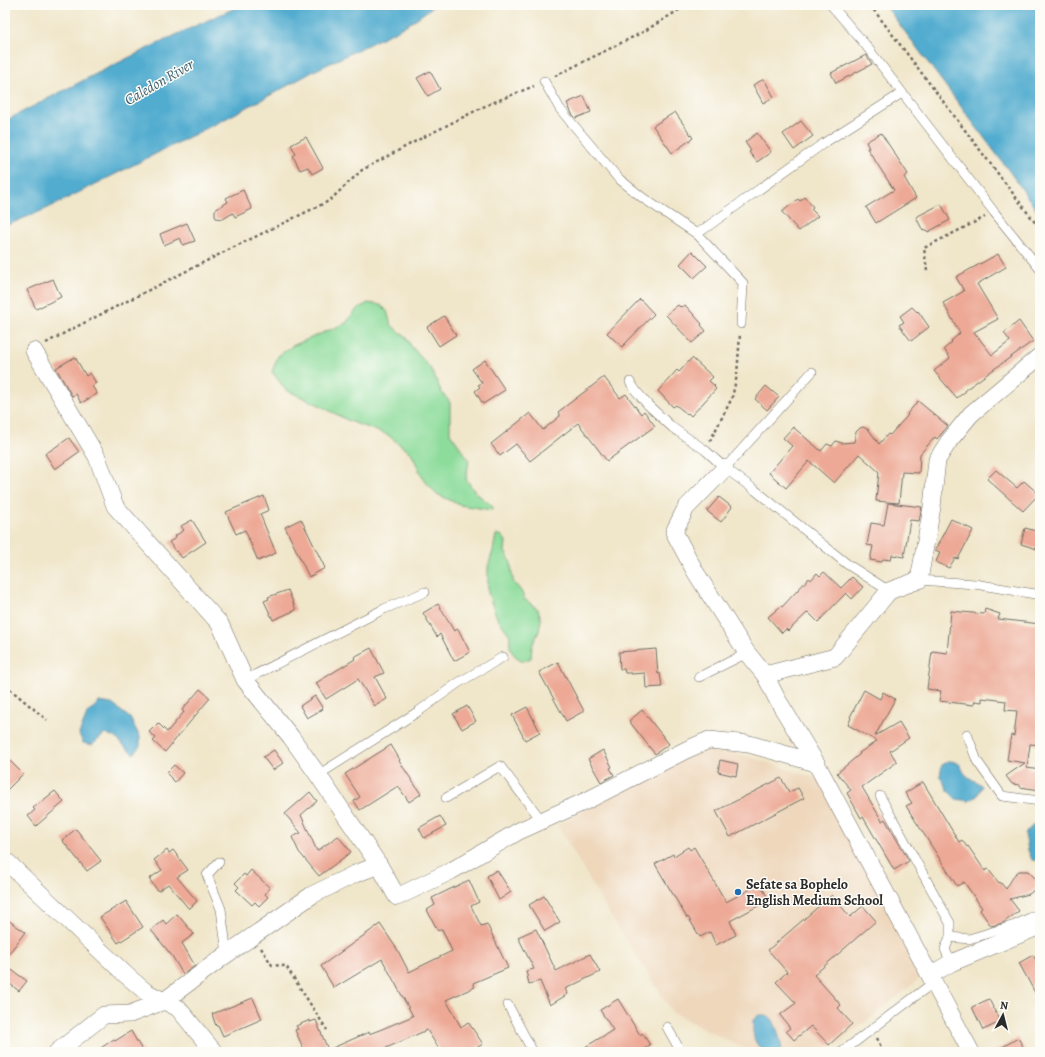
<svg xmlns="http://www.w3.org/2000/svg" width="1045" height="1057" viewBox="0 0 1045 1057" font-family="Alegreya,serif">
  <style>
    .built { fill: #eed7bb }
    .green { fill: #8ddc9b; stroke: #5c8463 }
    .water { fill: #51accf; stroke: #3e6c7d }
    .building { fill: #eda995 }
    .lines { fill: none; stroke-linecap: round; stroke-linejoin: round }
    .lane-casing { stroke: #706c63; stroke-width: 10 }
    .street-casing { stroke: #706c63; stroke-width: 18 }
    .path { stroke: #706c63; stroke-width: 2.5; stroke-dasharray: 3 3; stroke-linecap: butt }
    .lane { stroke: #fff; stroke-width: 9 }
    .street { stroke: #fff; stroke-width: 17 }
    .poi-dot { fill: #1f6fb2; stroke: #fdfcf7; stroke-width: 1.5 }
    .labels { text-anchor: middle; dominant-baseline: central; stroke-width: 3; stroke-linejoin: round; paint-order: stroke }
    .poi-label { font-size: 14px; font-weight: bold; fill: #2b2b2b; stroke: #fdfcf7; text-anchor: start }
    .water-label { font-size: 15px; font-style: italic; fill: #3a5f6d; stroke: #fdfcf7 }
  </style>
  <rect width="100%" height="100%" fill="#fdfcf7"/>
  <filter id="ink" filterUnits="userSpaceOnUse"><feTurbulence type="fractalNoise" baseFrequency=".025" numOctaves="2"/><feDisplacementMap in="SourceGraphic" scale="8" xChannelSelector="R" yChannelSelector="G"/><feConvolveMatrix kernelMatrix="1 2 1 2 8 2 1 2 1" color-interpolation-filters="sRGB"/></filter>
  <filter id="wash" filterUnits="userSpaceOnUse"><feTurbulence type="fractalNoise" baseFrequency=".012" numOctaves="4" result="noise"/><feDisplacementMap in="SourceGraphic" scale="16" xChannelSelector="R" yChannelSelector="G"/><feGaussianBlur stdDeviation="0.9" result="paint"/><feColorMatrix in="noise" values="0 0 0 0 0 0 0 0 0 0 0 0 0 0 0 0 0 1.4 0 .05"/><feComposite in="paint" operator="in"/></filter>
  <g filter="url(#wash)">
    <rect width="100%" height="100%" fill="#f0e6ca"/>
    <path class="built" d="M710 745 819 779 923 976 827 1052H750L673 1013 607 910 558 825Z"/>
    <g class="green">
      <path d="M368 303 381 305 387 311 391 325 406 337 411 346 431 369 442 393 450 402V433L469 460 466 479 475 492 492 506V510L460 505 437 494 423 479 412 454 388 435 349 421 317 404 286 390 272 372 278 356 292 346 346 323 357 309Z"/>
      <path d="M496 535H501L506 541 505 552C514 564 510 567 513 580 515 587 522 588 524 599L538 609 541 619 539 631 532 646 531 658 523 661C510 654 509 649 510 635L497 618 488 593V567L493 551Z"/>
    </g>
    <g class="water">
      <path d="M242 5H435L413 21 396 31 314 71 278 91 221 121 46 209 5 226V121C83 80 161 40 242 5Z"/>
      <path d="M885 5H1040V215L1015 179Z"/>
      <path d="M99 702 112 704 130 718 140 737V746L134 754 125 747 115 737 105 734 92 745 83 743 79 734 87 714Z"/>
      <path d="M950 761C964 763 959 767 966 775 970 779 978 782 982 786L977 796 969 801 956 799 949 792 940 776 942 765Z"/>
      <path d="M1040 822V861L1032 860 1028 850 1025 834 1033 825Z"/>
      <path d="M759 1015C763 1015 767 1015 771 1018 776 1022 781 1043 782 1050L765 1052C752 1042 753 1035 753 1020Z"/>
    </g>
    <g id="blocks">
      <g class="building">
        <path d="M866 55 872 64 836 83 831 73Z"/>
        <path d="M430 71 440 89 428 96 417 78Z"/>
        <path d="M764 79 774 97 763 103 753 85Z"/>
        <path d="M584 96 591 112 576 118 572 114 567 103Z"/>
        <path d="M675 112 693 138 672 153 653 126Z"/>
        <path d="M801 121 813 136 794 150 783 134Z"/>
        <path d="M757 133 771 152 757 162 749 152 751 151 745 142Z"/>
        <path d="M881 133 908 174 904 177 916 198 876 223 866 207 894 190 867 148H869L866 142Z"/>
        <path d="M306 137 323 168 312 174 308 167 300 170 293 156 296 154 291 145Z"/>
        <path d="M243 190 252 209 235 217 233 213 223 219 216 218 215 216V210L228 202 226 198Z"/>
        <path d="M805 197 813 207 811 209 818 216 799 231 782 212 798 199 800 201Z"/>
        <path d="M941 204 950 220 928 232 926 230 923 231 916 217Z"/>
        <path d="M187 223 195 241 183 245 180 238 164 245 160 234Z"/>
        <path d="M692 251 707 266 694 278 680 264Z"/>
        <path d="M998 254 1006 267 977 284 998 319 974 332 992 355 1010 341 1004 333 1019 321 1033 341 965 390 966 391 957 398 934 371 950 358 944 349 952 342 951 341 960 333 943 303 964 291 956 277Z"/>
        <path d="M53 279 61 297 36 309 27 290Z"/>
        <path d="M640 299 654 314 622 347 607 333Z"/>
        <path d="M678 305 680 307 681 306 682 307 685 305 702 324 701 325 706 331 692 343 666 315Z"/>
        <path d="M912 307 917 312 918 311 929 327 911 341 899 325 904 322 900 316Z"/>
        <path d="M444 316 456 335 439 346 427 327Z"/>
        <path d="M75 357 86 376 90 373 96 383 92 386 97 394 81 403 76 394 72 396 56 368Z"/>
        <path d="M692 358 713 377 709 381 715 386 714 387 716 389 691 416 688 413 687 414 676 405 673 407 658 391 677 370 679 372Z"/>
        <path d="M485 360 505 390 483 404 475 391 480 387 478 385 482 383 472 369Z"/>
        <path d="M604 377 620 398 626 394 641 414 644 411 655 426 607 461 578 423 530 461 516 444 500 456 491 444 530 413 543 430 560 416 558 412Z"/>
        <path d="M766 386 779 397 767 410 755 399Z"/>
        <path d="M918 401 948 426 937 439 935 437 920 454 919 473 902 472 899 503 876 501 879 472 859 454 834 483 809 461 786 488 769 473 792 446 783 438 793 427 821 451 827 444 832 446 836 441 841 443 854 442 856 432 860 428 863 427 869 430 879 444 888 434 890 435 908 415 907 414Z"/>
        <path d="M69 438 79 452 55 469 45 454Z"/>
        <path d="M996 470 1017 488 1024 481 1039 494 1023 511 987 479Z"/>
        <path d="M264 496 269 510 260 514 276 553 258 561 245 530 236 534 226 512Z"/>
        <path d="M719 497 732 507 721 522 707 511Z"/>
        <path d="M888 503 922 507 919 521 910 520 904 557 892 555 891 560 883 559 882 562 870 560 873 546 867 545 871 523 884 525Z"/>
        <path d="M301 519 325 568 309 577 285 527Z"/>
        <path d="M951 519 973 530 958 559 955 558 949 568 936 562 940 552 935 550Z"/>
        <path d="M192 520 206 542 182 558 177 551 176 552 169 542 176 538 175 536 184 530 181 526Z"/>
        <path d="M1025 528 1040 532V550L1021 544Z"/>
        <path d="M824 572 841 588 852 577 863 587 852 599 846 593 818 622 808 612 788 631 786 629 782 633 768 617 781 606 782 607 809 578 811 580 817 573 820 576Z"/>
        <path d="M288 590 296 610 273 620 264 601 269 599 268 597Z"/>
        <path d="M438 604 454 631 458 629 470 652 454 661 440 634 437 637 423 613Z"/>
        <path d="M985 609 1000 614 998 619 1040 624V745L1030 744 1027 768 1040 770V790L1020 787V785L1012 784 1006 776 1025 763 1007 760 1011 735 1014 736 1017 711 1005 710 1006 701 982 698V702L975 701 974 705 939 701 941 691 927 689 932 651 947 653 951 611 984 614Z"/>
        <path d="M371 648 384 673 375 677 387 699 375 706 358 679 326 699 316 683 355 659 354 657Z"/>
        <path d="M656 649 658 674 660 673 662 687 646 688 645 673 631 674V673H625L624 669H620L619 652Z"/>
        <path d="M558 662 584 711 566 721 539 672Z"/>
        <path d="M200 689 210 698 165 752 153 741 156 738 149 732 158 723 167 732 184 712 182 710Z"/>
        <path d="M864 690 880 699 883 692 895 699 875 736 899 722 909 738 890 751 897 762 862 787 882 821 885 819 909 861 894 870 863 817 861 818 847 793 851 790 837 773 860 754 859 753 877 741 848 725 851 718 850 717Z"/>
        <path d="M315 696 323 709 307 718 300 706Z"/>
        <path d="M467 706 476 721 462 729 453 714Z"/>
        <path d="M527 707 540 732 525 740 512 715Z"/>
        <path d="M642 710 669 744 655 754 629 721Z"/>
        <path d="M391 745 400 760 399 761 421 794 409 802 398 786 360 810 354 801 360 797 345 774Z"/>
        <path d="M274 750 283 763 273 770 263 757Z"/>
        <path d="M603 750 612 767 610 768 614 775 601 782 588 759Z"/>
        <path d="M5 756 23 774 5 792Z"/>
        <path d="M720 760 738 764 736 776 718 772Z"/>
        <path d="M174 765 183 773 175 782 166 773Z"/>
        <path d="M781 778 789 792 798 788 804 798 730 837 716 811Z"/>
        <path d="M923 782 959 842 962 840 967 847 968 846 985 871 988 869 999 883 1000 882 1006 889 1015 874 1019 871H1028L1035 878 1036 887 1033 891 1029 894 1010 899 1019 911 1003 923 991 926 980 910 982 908 964 882 957 886 906 806 912 803 905 793Z"/>
        <path d="M55 791 64 802 36 826 28 816 35 810 33 808Z"/>
        <path d="M310 792 317 801 301 815 317 851 338 836 351 852 319 876 299 852 292 837 301 833 285 814Z"/>
        <path d="M440 816 446 826 424 838 419 828Z"/>
        <path d="M76 829 101 861 87 871 62 840Z"/>
        <path d="M688 847 690 850 694 847 726 902 760 884 769 900 730 921 736 935 716 945 710 932 700 937 688 917 687 918 655 864 673 854 674 856Z"/>
        <path d="M167 850 169 853 173 850 188 870 177 877 197 901 189 909 168 884 158 891 149 879 162 870 154 860Z"/>
        <path d="M251 870 270 888 265 894 268 897 259 906 255 902 252 905 236 890 239 887 235 883 244 874 246 876Z"/>
        <path d="M497 870 511 892 499 900 487 876Z"/>
        <path d="M469 880 479 902 471 906 481 926 487 924 508 968 473 983 475 987 446 1000 461 1027 468 1022 483 1044 469 1052H441L427 1030 377 1052H305L295 1030 298 1029 296 1026 310 1020V1022L316 1020 328 1050 369 1032V1034L382 1029 413 1016 382 959 334 988 321 966 380 924 397 949 409 972 452 951 442 929 438 931 427 910 435 905 432 898Z"/>
        <path d="M832 895 850 917 863 906 876 921 814 975 841 1005 838 1008 852 1024 829 1045 811 1026 794 1040 786 1031 790 1028 780 1015 796 1003 776 982 787 972 768 950Z"/>
        <path d="M544 896 560 922 545 931 529 905Z"/>
        <path d="M126 901 143 927 118 943 100 917Z"/>
        <path d="M177 914 194 934 182 943 195 966 183 974 172 956 151 930 163 920 166 924Z"/>
        <path d="M5 918 25 932 5 959Z"/>
        <path d="M536 929 556 971 590 954 600 972 565 989 568 994 550 1005 540 981 529 984 526 971 534 969 518 937Z"/>
        <path d="M1033 955 1040 967V1002L1019 963Z"/>
        <path d="M5 965 27 981 19 991 5 980Z"/>
        <path d="M253 998 262 1019 223 1036 218 1025 216 1026 212 1014Z"/>
        <path d="M618 999 640 1035 642 1033 650 1045 640 1052H577L613 1030 600 1010Z"/>
        <path d="M989 999 1000 1022 983 1030 972 1007Z"/>
        <path d="M131 1031 143 1052H95L114 1039 115 1041Z"/>
        <path d="M1018 1038 1026 1052H994Z"/>
      </g>
    </g>
  </g>
  <g filter="url(#ink)">
    <use href="#blocks" fill-opacity="0" stroke="#706c63" stroke-width="1"/>
    <g class="lines">
      <g class="lane-casing">
        <g id="lane">
          <path d="M831 5 864 43 994 212 1040 269"/>
          <path d="M544 81 560 109 618 178 643 198 697 234 743 283 741 324"/>
          <path d="M697 234 824 143 902 93"/>
          <path d="M630 382 636 391 648 405 673 428 705 450 725 468 755 490 847 564 889 591"/>
          <path d="M725 468 812 372"/>
          <path d="M919 580 975 584 1035 594 1040 593"/>
          <path d="M699 677 747 653"/>
          <path d="M245 680 384 609 425 592"/>
          <path d="M967 734 977 761 1002 796 1040 801"/>
          <path d="M318 775 419 711 458 683 503 657"/>
          <path d="M880 796 950 923V937L945 949 951 963"/>
          <path d="M446 798 500 766 542 821"/>
          <path d="M219 862 207 875 221 909 227 954"/>
          <path d="M950 937 969 939 1015 925 1040 913"/>
          <path d="M508 1005 533 1052"/>
          <path d="M667 1027 681 1052"/>
          <path d="M842 1052 934 982"/>
        </g>
      </g>
      <g class="street-casing">
        <g id="street">
          <path d="M34 351 97 457 115 506 220 624 245 680 291 737 318 775 379 865 397 897 451 871 519 831 588 800 686 750 709 740 749 744 816 763"/>
          <path d="M725 468 686 508 674 532 696 573 747 653 765 675 777 699 816 763 971 1052"/>
          <path d="M765 675 835 657 889 591 919 580 932 507 937 460 949 441 971 414 1040 356"/>
          <path d="M5 860 126 975 146 992 178 1008 214 1052"/>
          <path d="M930 975 951 963 1040 926"/>
          <path d="M57 1052 104 1015 130 1014 164 1001 227 954 312 895 355 874 379 865"/>
        </g>
      </g>
      <g class="path">
        <path d="M870 5 1040 229"/>
        <path d="M555 76 643 32 687 5"/>
        <path d="M927 271 924 248 985 217"/>
        <path d="M46 343 72 329 228 250 329 201 362 170 416 141 487 105 534 86"/>
        <path d="M710 441 732 398 737 375 740 334"/>
        <path d="M5 685 47 720"/>
        <path d="M261 948 272 965 286 966 327 1030"/>
        <path d="M877 1038 883 1052"/>
      </g>
      <use href="#lane" class="lane"/>
      <use href="#street" class="street"/>
    </g>
  </g>
  <circle class="poi-dot" cx="738" cy="892" r="4"/>
  <g class="labels">
    <g class="poi-label">
      <text x="746" y="884">Sefate sa Bophelo<tspan x="746" dy="16">English Medium School</tspan></text>
    </g>
    <g class="water-label">
      <text transform="translate(159 82) rotate(-30)">Caledon River</text>
    </g>
  </g>
  <rect width="1045" height="1057" fill="none" stroke="#fdfcf7" stroke-width="20"/>
  <g transform="translate(1003 1015) rotate(7)" stroke="#fdfcf7" stroke-width="3" paint-order="stroke">
  <path d="M0-3L7 15L0 10L-7 15Z" fill="#2b2b2b"/>
  <text y="-6" font-size="11" font-weight="bold" text-anchor="middle" fill="#2b2b2b">N</text>
  </g>
</svg>
